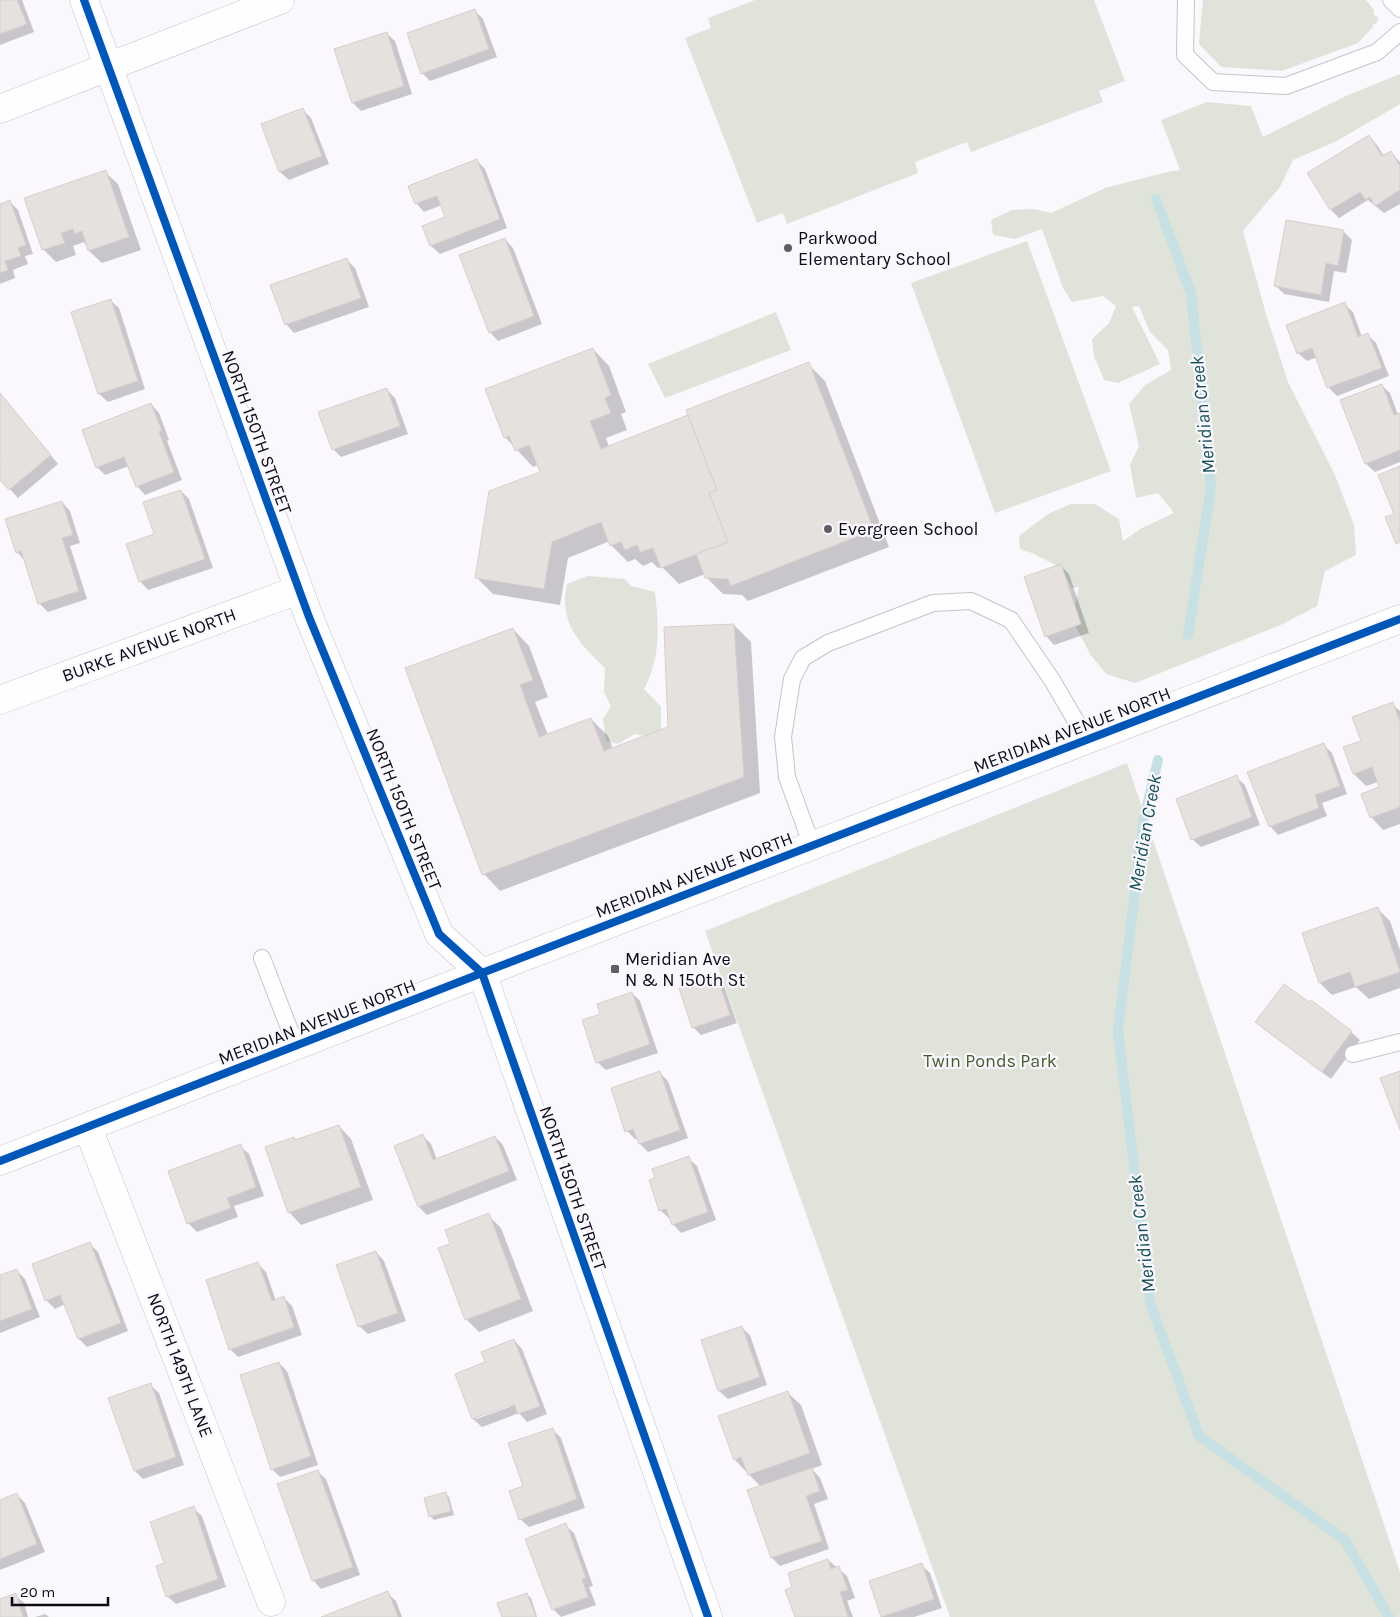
<svg xmlns="http://www.w3.org/2000/svg" width="1400" height="1617" viewBox="0 0 1400 1617" font-family="Karla,sans-serif">
  <style>
    .green { fill: #dfe3da }
    .shadow { fill: #0003; fill-rule: evenodd }
    .lines { fill: none; stroke-linecap: round; stroke-linejoin: round }
    .stream { stroke: #c6e0e4; stroke-width: 10 }
    .building { fill: #e6e1de; stroke: #d5d0cd }
    .lane-casing { stroke: #c6c3cb; stroke-width: 18 }
    .street-casing { stroke: #c6c3cb; stroke-width: 29 }
    .secondary-casing { stroke: #c6c3cb; stroke-width: 29 }
    .lane { stroke: #fefeff; stroke-width: 16 }
    .street { stroke: #fefeff; stroke-width: 28 }
    .secondary { stroke: #fefeff; stroke-width: 28 }
    .cycleway-casing { stroke: #f9f7fe; stroke-width: 11 }
    .cycleway { stroke: #0057b8; stroke-width: 8 }
    .poi-dot { fill: #615d66; stroke: #f9f7fe; stroke-width: 2 }
    .labels { text-anchor: middle; dominant-baseline: central; stroke-width: 4.5; stroke-linejoin: round; paint-order: stroke }
    .poi-label { font-size: 18px; fill: #0e0a15; stroke: #f9f7fe; text-anchor: start }
    .street-label { font-size: 18px; fill: #0e0a15; stroke: #f9f7fe }
    .park-label { font-size: 18px; fill: #4a5b2e; stroke: #f9f7fe }
    .water-label { font-size: 19px; font-style: italic; fill: #174f53; stroke: #f9f7fe }
  </style>
  <rect width="100%" height="100%" fill="#faf8fd"/>
  <g class="green">
    <path d="M755 0H1094L1125 81 1099 91 1103 102 971 152 967 142 915 162 918 173 787 224 783 213 757 223 685 38 711 28 708 18Z"/>
    <path d="M1203 0H1366L1374 10V15L1378 17 1377 23 1373 24V27L1358 43 1282 71 1221 67 1199 44Z"/>
    <path d="M1400 74V104L1337 141 1293 160 1280 187 1243 231 1266 314 1288 382 1335 475 1354 525 1356 555 1325 571 1317 606 1283 624 1135 683 1106 674 1090 654 1072 619 1079 587 1072 588 1061 568 1032 553 1020 549 1019 536 1048 514 1071 504H1095L1119 519 1123 541 1140 529 1174 513 1158 493 1136 498 1130 465 1139 446 1129 404 1145 385 1171 370 1168 350 1150 332 1139 306 1132 307 1160 364 1118 383 1104 380 1094 356 1092 339 1109 323 1116 306 1103 296 1072 302 1063 288 1042 229 1015 239 993 235 991 220 1012 210 1034 209 1051 213 1105 188 1167 172 1180 170 1161 120 1207 102 1251 106 1263 137 1346 96Z"/>
    <path d="M1027 241 1111 471 995 513 911 283Z"/>
    <path d="M776 312 791 350 665 398 648 364Z"/>
    <path d="M588 576 625 579 631 586 655 592C659 627 661 657 644 689L661 707V733L649 737 635 734 618 744 606 741 603 719 611 706 604 692 605 668C580 644 558 622 567 584Z"/>
    <path d="M1127 763 1400 1572V1617H950L705 931Z"/>
  </g>
  <g class="shadow">
    <path d="M0 0H22L34 32 0 45Z"/>
    <path d="M474 10 483 19 497 57 430 81 422 73Z"/>
    <path d="M386 33 395 41 412 94 361 111 353 103Z"/>
    <path d="M303 110 311 118 329 164 289 180 280 172 262 125Z"/>
    <path d="M1369 137 1377 145 1384 156 1391 152 1400 162V204L1384 213 1368 200 1339 218 1331 210 1308 174Z"/>
    <path d="M477 161 485 169 507 228 440 254 431 246 424 227 447 218 442 205 424 212 416 203Z"/>
    <path d="M105 172 118 184 141 250 102 263 89 251 84 242 73 246 76 255 56 262 43 249Z"/>
    <path d="M10 202 18 210 33 254 25 256 28 264 13 270 15 278 0 284V205Z"/>
    <path d="M1343 231 1352 240 1346 273 1334 271 1329 302 1284 294 1276 286Z"/>
    <path d="M505 239 513 248 542 324 498 341 490 332Z"/>
    <path d="M347 260 355 268 369 307 294 333 286 324Z"/>
    <path d="M110 300 119 308 145 389 108 402 99 394 73 313Z"/>
    <path d="M1344 304 1353 312 1362 337 1367 334 1376 343 1389 376 1337 396 1329 388 1317 357 1307 361 1298 353Z"/>
    <path d="M593 349 609 366 626 412 621 414 627 430 606 438 609 447 690 416 808 364 825 381 889 547 748 601 742 595 723 594 706 577 705 574 679 584 662 567 658 568 652 562 643 566 635 559 628 562 611 545 610 541 568 558 560 605 493 594 476 577 541 473 538 465 533 467 505 437Z"/>
    <path d="M1381 385 1390 393 1398 415 1400 414V462L1375 472 1366 464 1341 401Z"/>
    <path d="M387 390 395 398 408 434 341 457 333 449Z"/>
    <path d="M0 394 58 464 18 498 0 478V465L4 462 0 458Z"/>
    <path d="M151 404 159 413 169 440 167 441 182 480 145 495 137 486 129 466 105 475 97 467Z"/>
    <path d="M181 491 189 499 213 568 148 590 140 581 156 535Z"/>
    <path d="M62 502 70 511 80 543 70 546 87 599 48 612 39 603 25 561 17 552Z"/>
    <path d="M1060 565 1069 574 1089 633 1054 645 1046 636Z"/>
    <path d="M734 625 751 642 760 793 500 891 484 874 407 669 513 629 529 646 548 697 535 702 548 735 591 719 608 736 613 749 669 728Z"/>
    <path d="M1392 704 1400 711V824L1383 830 1371 817 1381 788 1378 782 1366 786 1354 774 1363 742Z"/>
    <path d="M1323 744 1332 753 1347 794 1322 803 1327 816 1278 835 1270 826Z"/>
    <path d="M1236 777 1245 785 1260 825 1201 847 1192 839Z"/>
    <path d="M1377 908 1390 921 1400 950V988L1369 999 1356 987 1332 995 1320 983Z"/>
    <path d="M716 977 724 986 737 1023 701 1035 693 1027Z"/>
    <path d="M632 993 640 1001 658 1053 606 1070 597 1062 601 1015Z"/>
    <path d="M1311 1002 1351 1032 1360 1040 1331 1079 1265 1030 1257 1022Z"/>
    <path d="M659 1072 668 1081 688 1138 648 1152 640 1144 638 1138 635 1139 627 1131Z"/>
    <path d="M339 1126 351 1139 373 1200 301 1225 289 1212 294 1138 297 1141Z"/>
    <path d="M423 1136 431 1144 437 1160 495 1137 503 1145 517 1180 427 1215 419 1207Z"/>
    <path d="M240 1146 249 1154 264 1196 234 1206 238 1217 197 1232 188 1223Z"/>
    <path d="M688 1158 697 1166 716 1220 681 1233 673 1224 671 1218H669L660 1210 657 1179Z"/>
    <path d="M488 1215 501 1228 533 1311 479 1332 466 1319 451 1245Z"/>
    <path d="M90 1244 98 1252 128 1331 87 1347 79 1339 65 1304 55 1309 46 1300Z"/>
    <path d="M376 1252 384 1261 406 1321 368 1334 359 1326Z"/>
    <path d="M258 1264 266 1272 276 1301 284 1298 292 1306 302 1335 238 1357 230 1349Z"/>
    <path d="M16 1270 25 1279 40 1317 0 1333V1275L1 1276Z"/>
    <path d="M741 1327 750 1335 767 1385 728 1399 719 1391Z"/>
    <path d="M514 1340 522 1349 547 1414 527 1422 519 1413 482 1427 473 1419 457 1375 487 1363ZM520 1401V1403L476 1419V1417Z"/>
    <path d="M279 1363 287 1371 318 1465 280 1477 272 1469Z"/>
    <path d="M150 1385 159 1393 184 1465 143 1479 135 1471Z"/>
    <path d="M788 1393 801 1405 822 1465 812 1469 820 1478 828 1499 814 1504 829 1549 780 1566 772 1558 761 1487 735 1460Z"/>
    <path d="M552 1429 561 1438 585 1508 529 1527 520 1519 525 1487Z"/>
    <path d="M317 1471 326 1479 360 1575 321 1589 313 1580Z"/>
    <path d="M445 1494 449 1497 454 1515 434 1520 430 1516Z"/>
    <path d="M17 1495 25 1503 45 1552 0 1570V1501Z"/>
    <path d="M193 1508 202 1516 226 1587 176 1604 167 1596 166 1564Z"/>
    <path d="M565 1525 574 1533 593 1586 589 1587 596 1605 561 1617 553 1609Z"/>
    <path d="M828 1560 847 1576 855 1598 847 1601 853 1617H796L794 1588Z"/>
    <path d="M921 1565 930 1573 942 1608 914 1617H883L871 1582Z"/>
    <path d="M387 1593 396 1601 402 1617H325Z"/>
    <path d="M527 1594 531 1598 537 1617H503Z"/>
    <path d="M15 1595 24 1603 28 1617H0V1600Z"/>
    <path d="M45 1614 49 1617H35Z"/>
  </g>
  <g class="lines">
    <g class="stream">
      <path d="M1156 199 1191 293 1211 487 1188 635"/>
      <path d="M1158 760 1144 818 1118 1031 1150 1303 1199 1436 1345 1540 1389 1617"/>
    </g>
  </g>
  <g class="building">
    <path d="M0 0H17L27 24 0 34Z"/>
    <path d="M475 9 489 49 421 74 407 33Z"/>
    <path d="M387 32 404 86 352 103 334 49Z"/>
    <path d="M303 108 322 156 279 172 261 124Z"/>
    <path d="M1369 135 1382 156 1391 151 1400 166V190L1375 206 1370 197 1366 200 1360 192 1330 210 1307 173Z"/>
    <path d="M477 159 500 219 430 246 422 226 445 217 437 196 415 204 408 186Z"/>
    <path d="M106 170 129 237 88 251 82 231 74 234 73 229 61 233 65 243 42 250 24 198Z"/>
    <path d="M10 200 26 245 18 248 21 256 5 261 8 270 0 273V204Z"/>
    <path d="M1286 220 1344 230 1338 266 1326 263 1321 295 1274 286Z"/>
    <path d="M505 238 534 316 489 333 459 255Z"/>
    <path d="M347 258 361 298 285 325 270 285Z"/>
    <path d="M111 299 138 381 98 394 71 312Z"/>
    <path d="M1345 302 1358 337 1368 333 1382 368 1327 388 1312 348 1297 354 1286 325Z"/>
    <path d="M593 348 611 395 605 398 611 413 590 421 601 449 688 415 717 490 709 493 728 542 661 568 653 548 640 552 637 545 625 550 621 542 610 546 601 522 552 542 544 589 475 578 489 491 540 472 529 445 515 451 509 436 504 438 485 389Z"/>
    <path d="M809 362 874 530 731 586 728 579 705 578 696 554 728 542 709 493 717 490 686 410Z"/>
    <path d="M1382 384 1394 415 1400 413V450L1365 464 1340 400Z"/>
    <path d="M387 388 400 426 332 450 318 412Z"/>
    <path d="M0 393 51 455 9 490 0 480V464L2 462 0 460Z"/>
    <path d="M151 403 162 431 159 432 174 472 136 487 124 457 96 468 82 430Z"/>
    <path d="M1400 466V542L1396 544 1385 517 1394 514 1378 475Z"/>
    <path d="M181 490 205 559 139 582 126 544 154 534 143 502Z"/>
    <path d="M62 501 73 535 62 538 79 591 38 604 21 551 16 553 5 519Z"/>
    <path d="M1061 564 1081 624 1045 637 1024 577Z"/>
    <path d="M734 624 744 777 482 875 405 668 513 628 533 680 520 685 539 737 591 718 604 751 668 727 664 627Z"/>
    <path d="M1393 702 1400 722V807L1370 818 1361 794 1379 787 1372 767 1353 774 1343 747 1361 741 1352 717Z"/>
    <path d="M1324 743 1340 786 1315 795 1319 808 1269 827 1247 772Z"/>
    <path d="M1237 775 1252 817 1191 840 1176 799Z"/>
    <path d="M1378 907 1400 972 1355 987 1350 972 1319 983 1302 933Z"/>
    <path d="M717 976 730 1015 692 1028 679 988Z"/>
    <path d="M1284 984 1309 1002 1311 1000 1352 1031 1322 1072 1255 1022Z"/>
    <path d="M632 992 650 1044 596 1063 582 1020 600 1014 597 1004Z"/>
    <path d="M660 1071 680 1130 639 1144 633 1129 625 1132 611 1088Z"/>
    <path d="M1400 1071V1130L1380 1078Z"/>
    <path d="M339 1125 361 1187 288 1213 265 1147 294 1137 295 1140Z"/>
    <path d="M423 1134 433 1160 495 1136 509 1171 418 1207 394 1146Z"/>
    <path d="M241 1144 256 1187 227 1198 231 1208 187 1224 168 1171Z"/>
    <path d="M689 1156 708 1212 672 1225 666 1209 659 1211 649 1180 655 1178 652 1169Z"/>
    <path d="M489 1213 521 1299 465 1320 438 1248 450 1244 445 1230Z"/>
    <path d="M90 1242 121 1323 78 1339 60 1295 45 1301 32 1264Z"/>
    <path d="M376 1251 398 1313 358 1327 336 1265Z"/>
    <path d="M258 1262 272 1301 284 1296 294 1327 229 1350 206 1280Z"/>
    <path d="M17 1269 32 1309 0 1321V1275Z"/>
    <path d="M742 1326 760 1377 718 1391 701 1340Z"/>
    <path d="M514 1339 540 1406 518 1414 514 1404 472 1419 455 1374 485 1362 481 1352Z"/>
    <path d="M279 1362 311 1456 271 1470 240 1375Z"/>
    <path d="M151 1383 176 1457 134 1471 108 1398Z"/>
    <path d="M788 1391 810 1453 748 1475 741 1457 734 1460 718 1416Z"/>
    <path d="M553 1428 577 1499 519 1520 509 1491 523 1486 508 1443Z"/>
    <path d="M812 1468 820 1491 806 1496 822 1541 771 1558 747 1490Z"/>
    <path d="M318 1470 353 1567 312 1581 277 1484Z"/>
    <path d="M446 1492 451 1511 429 1517 424 1498Z"/>
    <path d="M17 1493 37 1544 0 1559V1500Z"/>
    <path d="M194 1506 218 1579 166 1597 156 1566 164 1563 150 1522Z"/>
    <path d="M566 1523 586 1578 582 1579 588 1597 552 1610 525 1539Z"/>
    <path d="M828 1559 831 1569 839 1566 848 1590 840 1592 848 1617H795L785 1590 792 1587 788 1573Z"/>
    <path d="M922 1563 934 1599 881 1617 869 1581Z"/>
    <path d="M388 1591 398 1617H321Z"/>
    <path d="M16 1593 23 1617H0V1599Z"/>
    <path d="M527 1593 536 1617H502L497 1603Z"/>
  </g>
  <g class="lines">
    <g class="lane-casing">
      <g id="lane">
        <path d="M1186 0 1185 55 1213 82 1286 86 1377 52 1400 32"/>
        <path d="M1391 0 1400 9"/>
        <path d="M812 846 787 777 783 737 792 679 803 658 828 643 933 603 971 601 1011 620 1052 680 1087 740"/>
        <path d="M262 958 296 1046"/>
        <path d="M1353 1054 1400 1042"/>
      </g>
    </g>
    <g class="street-casing">
      <g id="street">
        <path d="M84 0 309 617 439 934 482 973 708 1617"/>
        <path d="M0 109 280 0"/>
        <path d="M0 700 298 590"/>
        <path d="M88 1128 271 1602"/>
      </g>
    </g>
    <g class="secondary-casing">
      <path id="secondary" d="M0 1161 482 973 1400 619"/>
    </g>
    <use href="#lane" class="lane"/>
    <use href="#street" class="street"/>
    <use href="#secondary" class="secondary"/>
    <g class="cycleway-casing">
      <g id="cycleway">
        <path d="M84 0 309 617 439 934 482 973 708 1617"/>
        <path d="M0 1161 482 973 1400 619"/>
      </g>
    </g>
    <use href="#cycleway" class="cycleway"/>
  </g>
  <g class="poi-dot">
    <circle cx="788" cy="248" r="5"/>
    <circle cx="828" cy="529" r="5"/>
    <rect x="610" y="964" width="10" height="10" rx="2.5"/>
  </g>
  <g class="labels">
    <g class="poi-label">
      <text x="798" y="238">Parkwood<tspan x="798" dy="21">Elementary School</tspan></text>
      <text x="838" y="529">Evergreen School</text>
      <text x="625" y="959">Meridian Ave<tspan x="625" dy="21">N &amp; N 150th St</tspan></text>
    </g>
    <g class="street-label">
      <text transform="translate(257 432) rotate(70)">NORTH 150TH STREET</text>
      <text transform="translate(149 645) rotate(-20)">BURKE AVENUE NORTH</text>
      <text transform="translate(1072 730) rotate(-21)">MERIDIAN AVENUE NORTH</text>
      <text transform="translate(404 809) rotate(68)">NORTH 150TH STREET</text>
      <text transform="translate(694 875) rotate(-21)">MERIDIAN AVENUE NORTH</text>
      <text transform="translate(317 1022) rotate(-21)">MERIDIAN AVENUE NORTH</text>
      <text transform="translate(573 1188) rotate(71)">NORTH 150TH STREET</text>
      <text transform="translate(180 1365) rotate(69)">NORTH 149TH LANE</text>
    </g>
    <g class="park-label">
      <text x="990" y="1061">Twin Ponds Park</text>
    </g>
    <g class="water-label">
      <text transform="translate(1203 415) rotate(-96)">Meridian Creek</text>
      <text transform="translate(1145 833) rotate(-80)">Meridian Creek</text>
      <text transform="translate(1142 1234) rotate(-97)">Meridian Creek</text>
    </g>
  </g>
  <path d="M12 1597v8h96v-8" fill="none" stroke="#0e0a15" stroke-width="2.5"/>
  <text x="20" y="1597" font-size="15" fill="#0e0a15" stroke="#f9f7fe" stroke-width="4" paint-order="stroke">20 m</text>
</svg>
